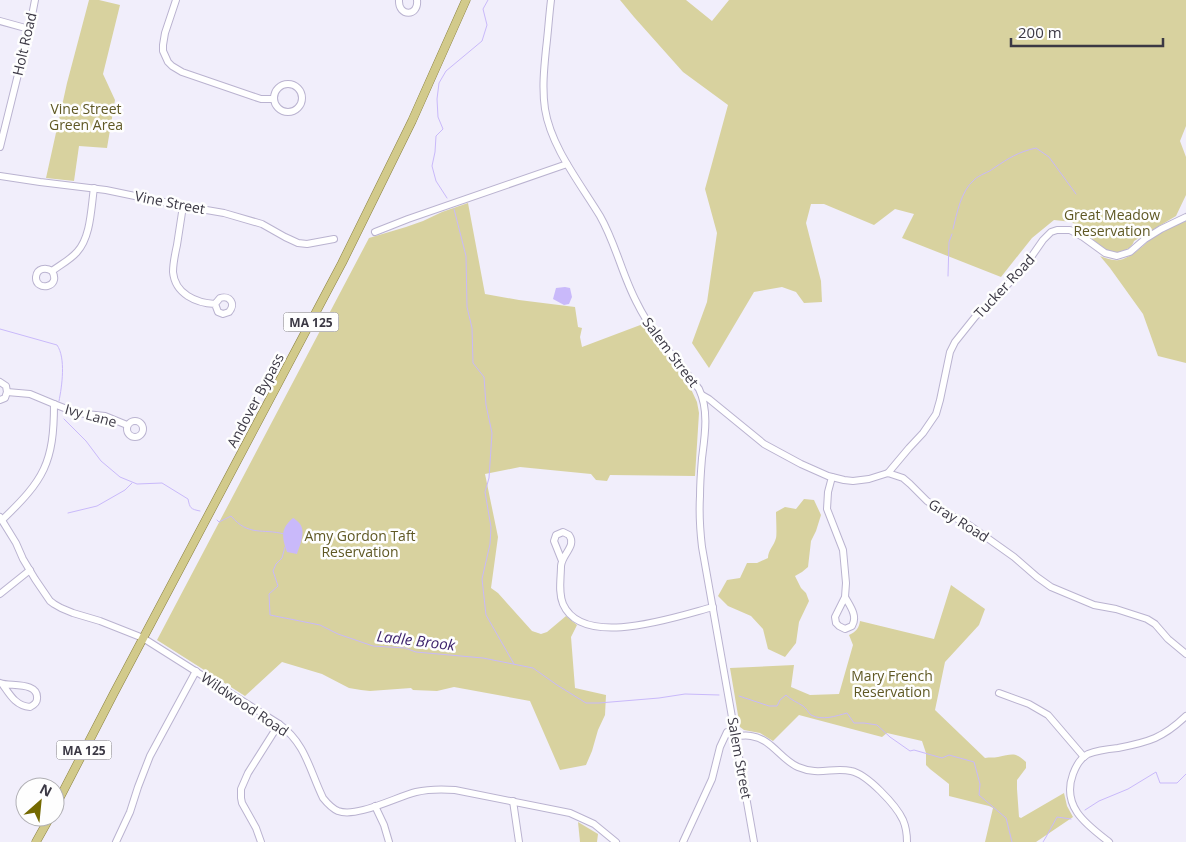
<svg xmlns="http://www.w3.org/2000/svg" width="1186" height="842" viewBox="0 0 1186 842" font-family="'Open Sans',sans-serif">
  <style>
    .green { fill: #d8d29f }
    .water { fill: #c9b9fa }
    .lines { fill: none; stroke-linecap: round; stroke-linejoin: round }
    .stream { stroke: #c9b9fa; stroke-width: 1 }
    .minor-casing { stroke: #bab3d0; stroke-width: 8 }
    .major-casing { stroke: #8a803f; stroke-width: 9 }
    .minor { stroke: #fff; stroke-width: 6 }
    .major { stroke: #d2ca8b; stroke-width: 8 }
    .labels { text-anchor: middle; dominant-baseline: central; stroke-width: 5; stroke-linejoin: round; paint-order: stroke }
    .shield { fill: #fefefe; stroke: #76737c; stroke-width: 1 }
    .shield-label { font-size: 12px; font-weight: bold; fill: #3b3844 }
    .street-label { font-size: 14px; fill: #3b3844; stroke: #fefefe }
    .park-label { font-size: 14px; fill: #5f5824; stroke: #fefefe }
    .water-label { font-size: 15px; font-style: italic; fill: #3d236c; stroke: #fefefe }
  </style>
  <rect width="100%" height="100%" fill="#f1eefb"/>
  <g class="green">
    <path d="M89 0H99L120 5 103 74 115 100 107 148 79 146 74 181 46 178 67 83Z"/>
    <path d="M620 0H686L712 21 729 0H1186V126L1180 141 1186 157V195L1176 216 1134 241C1132 248 1124 251 1117 254L1103 249 1089 236 1075 229 1077 226 1072 222 1054 220 1032 238 1001 277 902 238 914 214 895 209 874 225 824 204H811L806 223 821 281 822 302 804 303 796 292 782 287 754 292 709 368 692 343 707 302 717 233 705 189 728 105 683 72 634 17Z"/>
    <path d="M468 203 485 294 519 300 575 307 578 327 582 328 580 337 582 347 643 324 690 387 697 402 699 413 695 476 610 475 607 481 596 480 591 474 520 467 485 474 498 537 491 588 498 593 532 631 541 634 547 632 566 616 577 625 571 637 575 688 606 695 605 715 598 730 592 751 586 765 560 770 530 701 454 687 437 691 413 690 411 688 370 691 361 690 349 688 322 674 282 662 245 696 157 640 369 238 406 227 423 221 442 212Z"/>
    <path d="M1186 220V363L1158 356 1143 314 1110 268 1100 256C1106 258 1112 261 1119 260 1132 258 1144 244 1155 236 1165 230 1175 224 1186 220Z"/>
    <path d="M804 499 814 500 821 515 816 531 811 541 808 567 802 572 795 576 801 588 806 593 809 601 799 622 796 643 785 657 768 649 763 629 751 616 728 606 718 596 727 580 740 578 747 563H757L768 558C768 550 774 546 776 538 777 535 776 517 776 512L785 507 796 509Z"/>
    <path d="M951 585 985 609 979 625 945 662 935 710 985 758C990 757 993 758 998 757 1011 755 1015 751 1026 762V768L1017 780V789L1019 817 1021 818 1064 793 1067 806 1073 817 1036 842H985L993 808 989 806 949 796V784L930 769 926 765V753L922 741 887 733 882 737 799 715 773 741 760 733 744 730 740 727 730 668 794 665 791 687 810 695 839 694 853 645 849 635C856 632 859 628 860 621L934 639Z"/>
    <path d="M578 822 598 834 597 842H580Z"/>
  </g>
  <g class="water">
    <path d="M565 287 570 288 572 297 569 304 564 305 553 299 556 288Z"/>
    <path d="M293 518C294 518 300 523 300 524 306 532 300 545 297 554L287 552C282 537 280 529 293 518Z"/>
  </g>
  <g class="lines">
    <g class="stream">
      <path d="M447 198 436 181 432 166 435 152 436 136 443 129 438 117 437 99 439 83 446 71 482 41 487 25 483 9 488 0"/>
      <path d="M454 209 466 256 467 307 472 328 473 363 484 377 486 405 492 433 489 478 485 492 491 527 490 544 482 579 486 615 514 664"/>
      <path d="M953 229C957 213 961 191 974 180 980 174 988 173 994 168 1009 158 1018 152 1036 148L1049 157 1076 194"/>
      <path d="M948 276 949 242 952 234"/>
      <path d="M0 329 57 345C66 358 62 386 59 401"/>
      <path d="M64 419 86 441 101 461 120 477 137 484 162 483 188 499C190 508 190 509 200 511"/>
      <path d="M68 513 97 506 125 490 132 483"/>
      <path d="M217 520 219 522 231 516C249 537 262 528 284 534"/>
      <path d="M285 547 282 558 276 564 273 571 278 586 269 594 270 615 320 625 338 634 373 646 405 648 416 652 483 658 533 668 557 685 586 703H599L659 698 685 694 719 695"/>
      <path d="M739 696 769 706H777L780 700 786 695C791 700 797 702 803 706 806 708 808 712 811 715 822 721 836 716 847 713L854 723H864L877 725 890 737 910 751 914 750 942 758 949 755 974 762 980 784 979 795 1006 818 1012 842"/>
      <path d="M1085 810 1099 801 1128 789 1156 772 1160 783H1177L1186 774"/>
      <path d="M1043 842 1046 837 1057 817 1071 819"/>
    </g>
    <g class="minor-casing">
      <g id="minor">
        <path d="M176 0 165 33 163 45V51L168 62 172 66 182 72 252 96 261 99H274"/>
        <path d="M399 0C398 17 419 17 417 0"/>
        <path d="M551 0C549 16 548 33 546 49 544 69 542 89 545 109 551 147 580 183 600 216 616 244 622 275 637 303 652 334 678 361 699 389 709 410 705 435 702 458 701 470 700 483 700 496 699 513 700 530 702 547L754 842"/>
        <path d="M0 21 29 29"/>
        <circle cx="288" cy="98" r="14"/>
        <path d="M0 147 30 26 35 0"/>
        <path d="M0 176 40 182 106 190 183 206 224 213 262 224 285 237 298 243 307 244 334 239"/>
        <path d="M183 206C181 219 179 232 177 245 175 254 173 263 173 272 175 294 196 303 215 304L220 298C230 295 236 304 229 312L223 314 218 312 215 304"/>
        <path d="M375 232 408 219 567 164"/>
        <path d="M52 271C62 288 35 292 36 277 37 268 46 267 52 271 60 265 70 260 77 252 91 237 91 208 94 188"/>
        <path d="M0 382 6 386 7 392 5 398 0 400"/>
        <path d="M7 392 30 394 54 404 77 413 105 416 127 425"/>
        <path d="M702 395 709 399 764 444 801 464 828 476 844 480 853 481 869 479 888 473 903 478 910 484 927 501 942 511 969 525 1014 557 1037 577 1051 587 1094 605 1116 609 1147 619 1155 624 1168 639 1186 654"/>
        <circle cx="135" cy="429" r="8"/>
        <path d="M888 473 909 448 923 433 936 414 940 400 950 352 955 342 975 317 1016 276 1027 263 1043 240 1051 232 1057 230H1070L1083 237 1105 253 1117 256 1130 252 1145 239 1161 229 1186 217"/>
        <path d="M832 477 828 492 827 509 843 550 846 583 845 597 835 617 836 623 839 626 845 629 852 626C858 616 850 606 845 597"/>
        <path d="M0 517 16 543 23 559 35 579 50 601 54 604 61 608 73 613 100 621 143 638 279 724C306 744 309 769 323 798 327 803 331 808 338 811 357 818 396 797 416 792 429 789 442 789 455 790L570 813 594 824 616 842"/>
        <path d="M2 520C44 480 54 463 54 404"/>
        <path d="M562 561 554 541 556 535 563 532 569 535C577 546 562 554 561 566 561 578 558 592 563 604 583 650 678 616 713 607"/>
        <path d="M0 594 30 570"/>
        <path d="M0 683C9 687 39 681 37 699 37 703 34 705 30 707 16 706 10 695 3 685"/>
        <path d="M999 693 1029 704 1048 715 1084 757"/>
        <path d="M736 736C741 736 746 735 751 736 772 739 780 759 798 767 819 776 832 767 851 771 867 774 896 805 903 820 906 827 907 834 907 842"/>
        <path d="M513 801 519 842"/>
        <path d="M375 806 384 825 389 842"/>
        <path d="M116 842 130 812 138 787 150 756 196 671"/>
        <path d="M261 842 256 828 242 803 241 798V789L248 773 279 724"/>
        <path d="M683 842 712 779 720 747 727 732 735 731"/>
        <path d="M1109 842C1087 825 1061 807 1073 774 1076 766 1080 758 1088 754 1098 750 1108 749 1118 748 1149 742 1163 738 1186 716"/>
      </g>
    </g>
    <g class="major-casing">
      <g id="major">
        <path d="M55 807 114 693 342 263 412 121 466 0"/>
        <path d="M36 842 50 817"/>
      </g>
    </g>
    <use href="#minor" class="minor"/>
    <use href="#major" class="major"/>
  </g>
  <g class="labels">
    <g class="shield">
      <rect x="283.5" y="312.5" width="55" height="19" rx="4"/>
      <rect x="56.5" y="740.5" width="55" height="19" rx="4"/>
    </g>
    <g class="shield-label">
      <text x="311" y="322">MA 125</text>
      <text x="84" y="750">MA 125</text>
    </g>
    <g class="street-label">
      <text transform="translate(24 44) rotate(-77)">Holt Road</text>
      <text transform="translate(170 202) rotate(11)">Vine Street</text>
      <text transform="translate(1004 286) rotate(-47)">Tucker Road</text>
      <text transform="translate(671 352) rotate(53)">Salem Street</text>
      <text transform="translate(255 400) rotate(-62)">Andover Bypass</text>
      <text transform="translate(91 415) rotate(15)">Ivy Lane</text>
      <text transform="translate(959 520) rotate(32)">Gray Road</text>
      <text transform="translate(245 704) rotate(34)">Wildwood Road</text>
      <text transform="translate(740 758) rotate(80)">Salem Street</text>
    </g>
    <g class="park-label">
      <text x="86" y="108">Vine Street<tspan x="86" dy="16">Green Area</tspan></text>
      <text x="1112" y="214">Great Meadow<tspan x="1112" dy="16">Reservation</tspan></text>
      <text x="360" y="535">Amy Gordon Taft<tspan x="360" dy="16">Reservation</tspan></text>
      <text x="892" y="675">Mary French<tspan x="892" dy="16">Reservation</tspan></text>
    </g>
    <g class="water-label">
      <text transform="translate(416 640) rotate(7)">Ladle Brook</text>
    </g>
  </g>
  <g transform="translate(40 802) rotate(27)"><circle r="24" fill="#fefefe" stroke="#b0afb4"/>
  <path d="M0-4L9 19L0 12L-9 19Z" fill="#746900"/>
  <text y="-8" font-size="14" font-weight="bold" text-anchor="middle" fill="#3b3844">N</text>
  </g>
  <path d="M1011 38v8h152v-8" fill="none" stroke="#3b3844" stroke-width="2.5"/>
  <text x="1018" y="38" font-size="15" fill="#3b3844" stroke="#fefefe" stroke-width="4" paint-order="stroke">200 m</text>
</svg>
